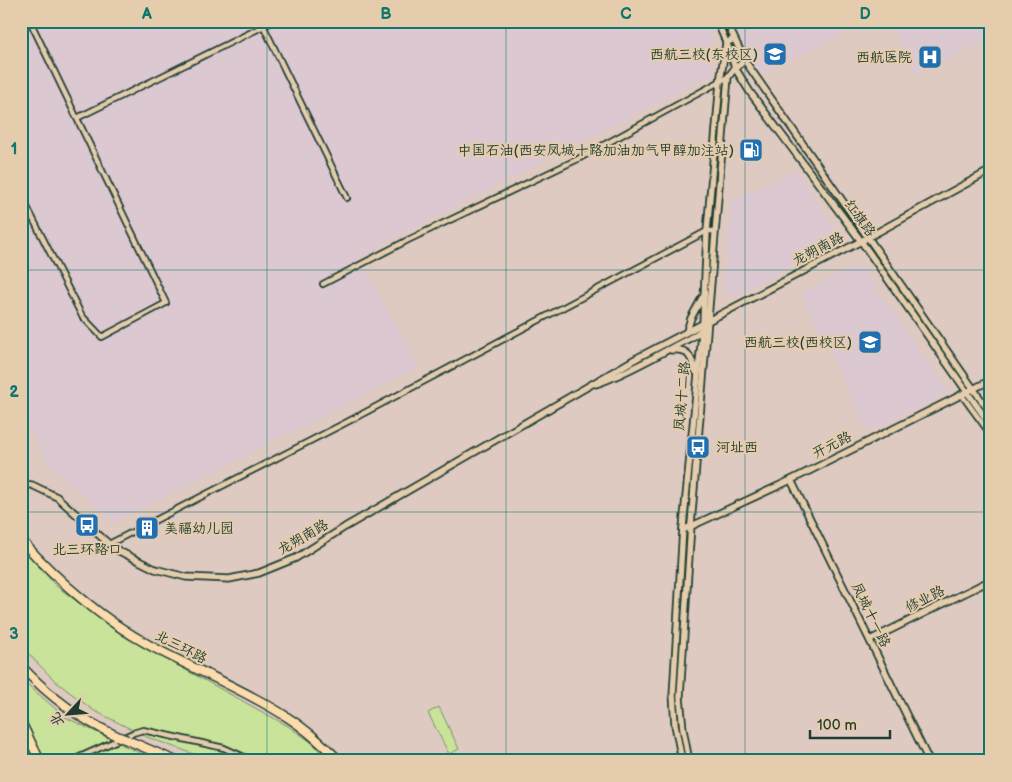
<svg xmlns="http://www.w3.org/2000/svg" width="1012" height="782" viewBox="0 0 1012 782" font-family="'Balsamiq Sans','LXGW WenKai TC',sans-serif">
  <style>
    .built { fill: #dbc8d1 }
    .green { fill: #c9e39a; stroke: #749067 }
    .lines { fill: none; stroke-linecap: round; stroke-linejoin: round }
    .street-casing { stroke: #1f3d34; stroke-width: 8 }
    .secondary-casing { stroke: #1f3d34; stroke-width: 9 }
    .highway-casing { stroke: #1f3d34; stroke-width: 11 }
    .street { stroke: #e4ccac; stroke-width: 4.5 }
    .secondary { stroke: #e4ccac; stroke-width: 5.5 }
    .highway { stroke: #fcdcac; stroke-width: 8 }
    .highway-bridge-casing { stroke: #1f3d34; stroke-width: 11; stroke-linecap: butt }
    .highway-bridge { stroke: #fcdcac; stroke-width: 8 }
    .grid { fill: none; stroke: #0f766e; stroke-width: 1; stroke-opacity: 0.55 }
    .labels { text-anchor: middle; dominant-baseline: central; stroke-width: 4; stroke-linejoin: round; paint-order: stroke }
    .poi-label { font-size: 14px; fill: #1f3d34; stroke: #e4ccac; text-anchor: end }
    .street-label { font-size: 14px; fill: #1f3d34; stroke: #e4ccac }
    .neatline { fill: none; stroke: #0f766e; stroke-width: 2 }
    .grid-label { font-size: 16px; text-anchor: middle; font-weight: bold; fill: #0f766e }
  </style>
  <rect width="100%" height="100%" fill="#dfcac2"/>
  <filter id="ink" filterUnits="userSpaceOnUse"><feTurbulence type="fractalNoise" baseFrequency=".02" numOctaves="2"/><feDisplacementMap in="SourceGraphic" scale="10" xChannelSelector="R" yChannelSelector="G"/><feConvolveMatrix kernelMatrix="1 2 1 2 8 2 1 2 1" color-interpolation-filters="sRGB"/></filter>
  <g filter="url(#ink)">
    <g class="built">
      <path d="M21 21H704L712 38 713 74 359 257 419 367 114 522 47 463 21 409Z"/>
      <path d="M732 21H837L842 33 760 76Z"/>
      <path d="M890 21H991V39L915 74Z"/>
      <path d="M797 170 837 231 835 243 732 297 723 291 731 200Z"/>
      <path d="M859 264 950 392 868 432 801 293Z"/>
    </g>
    <g class="green">
      <path d="M21 547 55 585 122 635 288 726 311 742 329 761H213L147 737 93 710 55 681 21 646Z"/>
      <path d="M21 679 65 717 156 761H21Z"/>
      <path d="M439 707 459 749 449 754 428 713Z"/>
    </g>
    <g class="lines">
      <g class="street-casing">
        <g id="street">
          <path d="M261 21 347 198"/>
          <path d="M77 118 274 21"/>
          <path d="M21 195 82 316 102 337 166 303 30 21"/>
          <path d="M323 284 408 240 578 159 728 77"/>
          <path d="M961 394 991 435"/>
          <path d="M109 544 349 421 707 231H714"/>
          <path d="M71 761 133 733 143 730 224 748 253 761"/>
        </g>
      </g>
      <g class="secondary-casing">
        <g id="secondary">
          <path d="M717 21 729 49 735 68 750 92 861 241 991 426"/>
          <path d="M726 21 745 61 991 414"/>
          <path d="M687 331 691 318 702 298"/>
          <path d="M671 350C689 348 691 357 696 372"/>
          <path d="M596 384C623 375 648 360 673 347 683 341 695 337 703 329"/>
          <path d="M791 480 929 761"/>
          <path d="M21 484 32 485 57 497 109 544 119 551 155 569 186 577 229 579 259 573 296 558 345 527 637 358 867 238 991 170"/>
          <path d="M683 530 791 480 991 380"/>
          <path d="M870 640 991 580"/>
          <path d="M682 761 675 725 673 695 683 527 703 323 707 231 720 82 726 43 734 39"/>
          <path d="M689 761 683 729 680 697 691 525 728 77 735 68 745 61"/>
        </g>
      </g>
      <g class="highway-casing">
        <g id="highway">
          <path d="M21 540C59 582 100 618 149 645 195 670 244 689 287 717 306 729 323 745 340 761"/>
          <path d="M21 666C48 695 81 720 117 736"/>
          <path d="M21 722 40 761"/>
          <path d="M127 740 176 761"/>
          <path d="M21 753 25 761"/>
        </g>
      </g>
      <use href="#street" class="street"/>
      <use href="#secondary" class="secondary"/>
      <use href="#highway" class="highway"/>
      <g class="highway-bridge-casing">
        <path id="highway-bridge" d="M117 736 127 740"/>
      </g>
      <use href="#highway-bridge" class="highway-bridge"/>
    </g>
  </g>
  <path class="grid" d="M267 21V761M506 21V761M745 21V761M21 270H991M21 512H991"/>
  <defs>
    <g id="school-square" transform="scale(1.25)"><rect x="-9" y="-9" width="18" height="18" rx="4" fill="#1f6fb2" stroke="#e4ccac"/><path d="M0-5L7-2L0 1L-7-2ZM-4 1L0 2.5L4 1V4Q0 6-4 4Z" fill="#fff"/></g>
    <g id="hospital-square" transform="scale(1.25)"><rect x="-9" y="-9" width="18" height="18" rx="4" fill="#1f6fb2" stroke="#e4ccac"/><path d="M-5-5h3v3.5h4V-5h3V5h-3V1.5h-4V5h-3Z" fill="#fff"/></g>
    <g id="fuel-square" transform="scale(1.25)"><rect x="-9" y="-9" width="18" height="18" rx="4" fill="#1f6fb2" stroke="#e4ccac"/><path d="M-5.5-6h7V0h2V4h1.3V-2.5L3-4.5l.8-.8L6-3V5H2.5V1h-1V6h-7ZM-4.2-4.7v3.2H.2V-4.7Z" fill="#fff"/></g>
    <g id="bus-square" transform="scale(1.25)"><rect x="-9" y="-9" width="18" height="18" rx="4" fill="#1f6fb2" stroke="#e4ccac"/><path d="M-5-6H5V4H4V6H2V4H-2V6H-4V4H-5ZM-3.5-4V0h7V-4ZM-3.5 1.2v1.5H-2V1.2ZM2 1.2v1.5H3.5V1.2Z" fill="#fff"/></g>
    <g id="building-square" transform="scale(1.25)"><rect x="-9" y="-9" width="18" height="18" rx="4" fill="#1f6fb2" stroke="#e4ccac"/><path d="M-4-6H4V6H1V3H-1V6H-4ZM-2.5-4.3h1.7v1.8h-1.7ZM.8-4.3h1.7v1.8H.8ZM-2.5-1h1.7V.8h-1.7ZM.8-1h1.7V.8H.8Z" fill="#fff"/></g>
  </defs>
  <g fill-rule="evenodd">
    <use href="#school-square" x="775" y="54"/>
    <use href="#hospital-square" x="930" y="57"/>
    <use href="#fuel-square" x="751" y="150"/>
    <use href="#school-square" x="870" y="342"/>
    <use href="#bus-square" x="698" y="447"/>
    <use href="#bus-square" x="87" y="525"/>
    <use href="#building-square" x="147" y="528"/>
  </g>
  <g class="labels">
    <g class="poi-label">
      <text x="758" y="54">西航三校(东校区)</text>
      <text x="912" y="57">西航医院</text>
      <text x="734" y="150">中国石油(西安凤城十路加油加气甲醇加注站)</text>
      <text x="852" y="342">西航三校(西校区)</text>
      <text x="716" y="447" text-anchor="start">河址西</text>
      <text x="164" y="528" text-anchor="start">美福幼儿园</text>
      <text x="87" y="549" text-anchor="middle">北三环路口</text>
    </g>
    <g class="street-label">
      <text transform="translate(860 218) rotate(54)">红旗路</text>
      <text transform="translate(818 249) rotate(-28)">龙朔南路</text>
      <text transform="translate(682 396) rotate(-85)">凤城十二路</text>
      <text transform="translate(832 445) rotate(-27)">开元路</text>
      <text transform="translate(303 537) rotate(-30)">龙朔南路</text>
      <text transform="translate(925 599) rotate(-27)">修业路</text>
      <text transform="translate(871 615) rotate(64)">凤城十一路</text>
      <text transform="translate(181 647) rotate(27)">北三环路</text>
    </g>
  </g>
  <rect width="1012" height="782" fill="none" stroke="#e4ccac" stroke-width="55"/>
  <g transform="translate(68 714) rotate(244)" stroke="#e4ccac" stroke-width="4" paint-order="stroke">
  <path d="M0-4L9 19L0 12L-9 19Z" fill="#1f3d34"/>
  <text y="-8" font-size="14" font-weight="bold" text-anchor="middle" fill="#1f3d34">北</text>
  </g>
  <path d="M810 730v8h80v-8" fill="none" stroke="#1f3d34" stroke-width="2.5"/>
  <text x="817" y="730" font-size="15" fill="#1f3d34" stroke="#e4ccac" stroke-width="4" paint-order="stroke">100 m</text>
  <rect x="28" y="28" width="956" height="726" class="neatline"/>
  <g class="grid-label">
    <text x="147" y="19">A</text>
    <text x="386" y="19">B</text>
    <text x="626" y="19">C</text>
    <text x="865" y="19">D</text>
    <text x="14" y="154">1</text>
    <text x="14" y="397">2</text>
    <text x="14" y="639">3</text>
  </g>
</svg>
